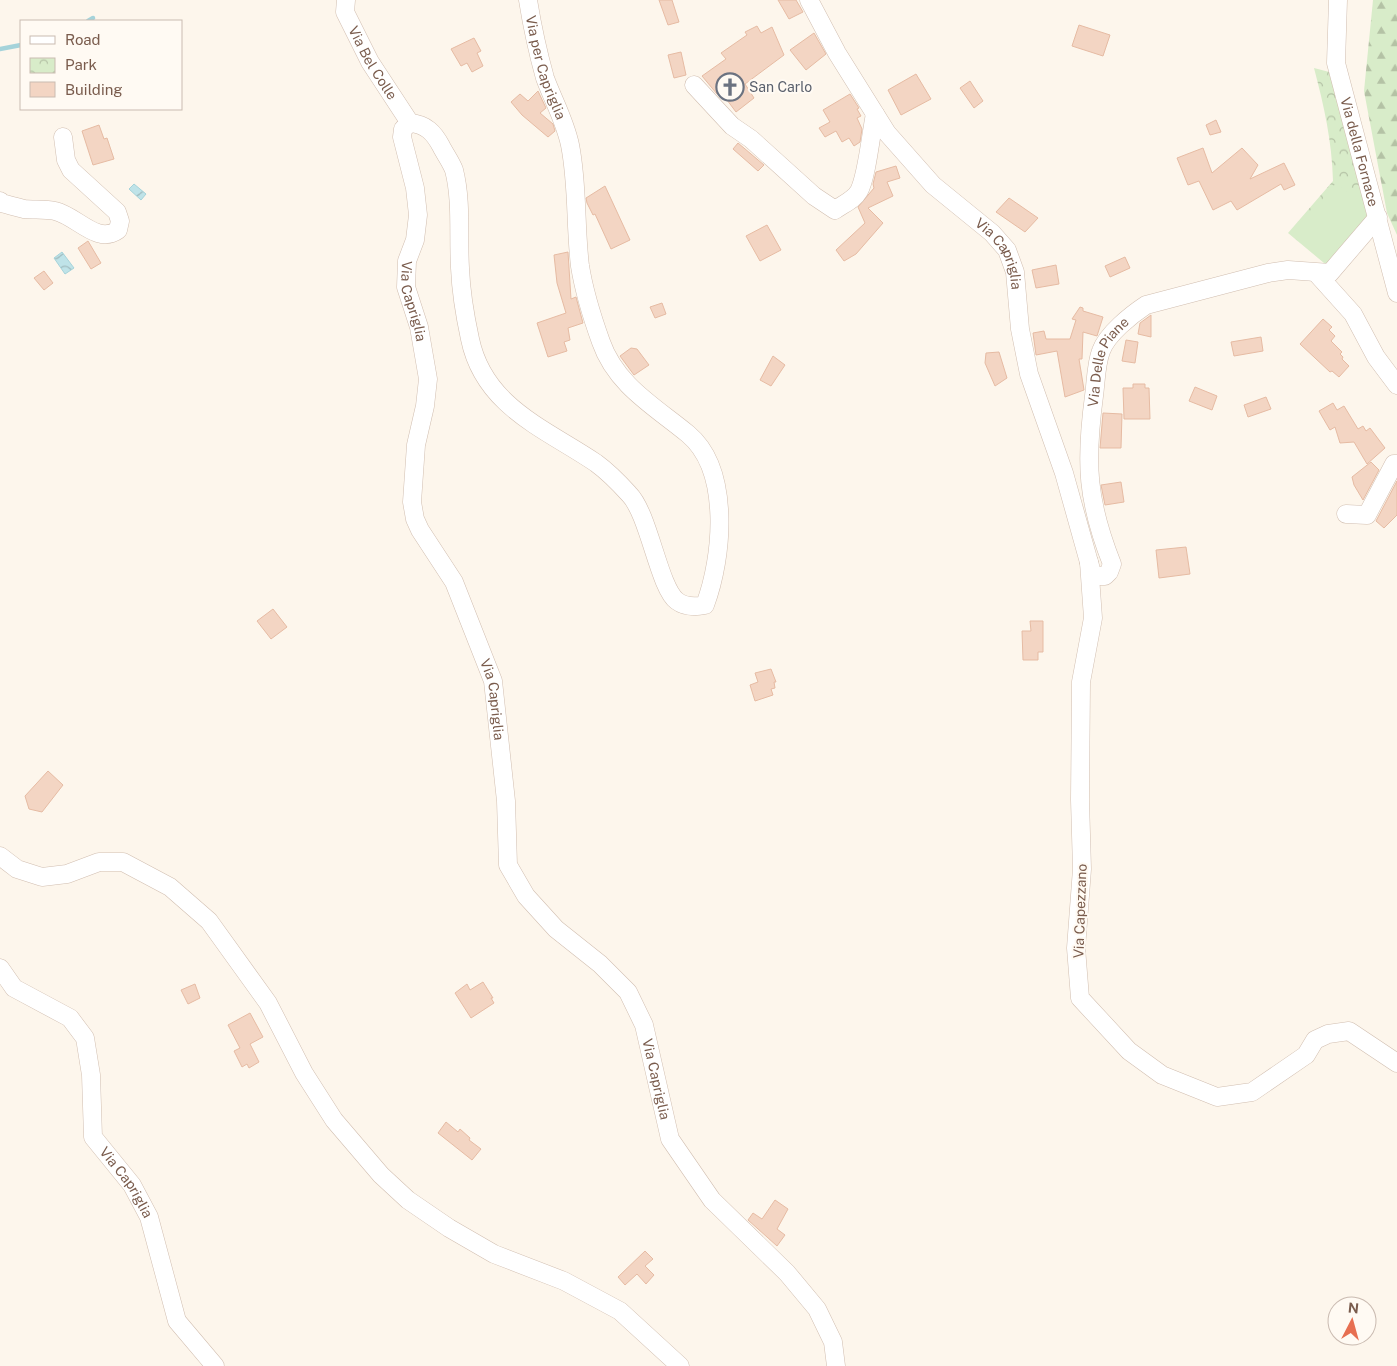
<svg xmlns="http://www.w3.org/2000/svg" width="1397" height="1366" viewBox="0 0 1397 1366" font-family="'Public Sans',sans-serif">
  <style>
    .forest { fill: url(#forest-firs) }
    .park { fill: url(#park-crowns) }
    .pitch { fill: #d8ecc9 }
    .water { fill: url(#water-waves); stroke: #a5d3da }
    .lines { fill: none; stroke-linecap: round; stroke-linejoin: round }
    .stream { stroke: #a5d3da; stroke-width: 4.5 }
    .building { fill: #f3d5c3; stroke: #e6bba3 }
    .minor-casing { stroke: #d1beb0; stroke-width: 19 }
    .minor { stroke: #fff; stroke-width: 18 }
    .labels { text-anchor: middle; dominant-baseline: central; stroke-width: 4; stroke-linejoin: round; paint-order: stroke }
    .street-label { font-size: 14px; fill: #7a5c4d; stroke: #fffaf3 }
    .worship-label { font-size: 14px; fill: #5b616d; stroke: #fffaf3; text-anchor: start }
  </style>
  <defs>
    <pattern id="forest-firs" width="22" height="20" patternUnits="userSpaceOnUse" patternTransform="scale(1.25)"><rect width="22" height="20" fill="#d8ecc9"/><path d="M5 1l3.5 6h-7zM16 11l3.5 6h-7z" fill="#b4c2a5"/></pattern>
    <pattern id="park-crowns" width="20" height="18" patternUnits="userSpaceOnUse" patternTransform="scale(1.25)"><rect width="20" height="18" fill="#d8ecc9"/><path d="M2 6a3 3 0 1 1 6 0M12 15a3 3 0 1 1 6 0" fill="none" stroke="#b4c2a5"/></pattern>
    <pattern id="water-waves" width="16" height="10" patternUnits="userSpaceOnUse" patternTransform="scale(1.25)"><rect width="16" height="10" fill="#bfe3e8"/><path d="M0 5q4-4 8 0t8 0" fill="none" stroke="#a0bbbe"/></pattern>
  </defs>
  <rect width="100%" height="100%" fill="#fdf6ec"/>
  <path class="forest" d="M1373 0H1397V235L1387 213 1364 91Z"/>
  <path class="park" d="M1314 68 1337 74 1372 212 1330 268 1288 233 1333 181C1332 141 1324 106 1314 68Z"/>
  <path class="pitch" d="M1336 183 1372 212 1329 264 1294 235Z"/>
  <g class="water">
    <path d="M134 184 146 194 141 200 129 189Z"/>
    <path d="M62 252 74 268 65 274 54 258Z"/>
  </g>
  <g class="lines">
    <g class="stream">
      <path d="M88 21 93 18"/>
      <path d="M0 49 21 45"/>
    </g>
  </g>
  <g class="building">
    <path d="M659 0H672L679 22 668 25Z"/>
    <path d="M778 0H796L803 12 789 19Z"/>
    <path d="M1079 25 1110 35 1103 56 1072 46Z"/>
    <path d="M757 26 761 33 772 27 784 55 745 84 754 98 736 112 721 92 717 94 702 76 726 59 721 53 747 35 745 32Z"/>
    <path d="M814 33 826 54 806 70 790 50Z"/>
    <path d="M474 38 481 51 477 53 483 66 472 72 467 63 461 66 451 49Z"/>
    <path d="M681 52 686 75 674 78 668 55Z"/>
    <path d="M916 74 931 99 901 115 888 90Z"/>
    <path d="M970 81 983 101 974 108 960 88Z"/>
    <path d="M538 91 546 108 540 113 553 124 555 131 548 137 522 115 511 102 520 94 528 101Z"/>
    <path d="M850 94 859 108 857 109 861 116 857 118 862 129 860 142 854 146 849 138 842 142 836 131 825 137 819 128 830 122 823 110Z"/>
    <path d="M1216 120 1221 132 1210 135 1206 125Z"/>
    <path d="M99 125 104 139 107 138 114 159 93 165 82 131Z"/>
    <path d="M738 143 764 165 758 171 733 149Z"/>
    <path d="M1203 148 1212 173 1242 148 1258 165 1250 179 1284 163 1295 185 1284 190 1281 184 1237 210 1231 201 1213 210 1199 181 1188 185 1177 158Z"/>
    <path d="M896 166 900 178 887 182 893 196 868 208 883 223 856 254 844 261 836 250 865 223 858 207 874 188 873 184 876 172Z"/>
    <path d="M605 186 630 240 611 249 595 214 593 215 587 203 586 198Z"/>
    <path d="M1009 198 1038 218 1025 232 996 212Z"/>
    <path d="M767 225 781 250 760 261 746 236Z"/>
    <path d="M88 241 101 263 91 269 78 248Z"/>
    <path d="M568 252 571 299 576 297 583 323 568 328 570 340 564 342 567 351 548 357 537 323 566 313 557 283 554 255Z"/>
    <path d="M1125 257 1130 268 1110 277 1105 266Z"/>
    <path d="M1056 265 1059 284 1036 288 1032 270Z"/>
    <path d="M44 271 53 283 44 290 34 278Z"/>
    <path d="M662 303 666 314 655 318 650 307Z"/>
    <path d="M1080 307 1083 308V311L1103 317 1097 336 1083 332 1082 359H1079L1084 390 1065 397 1057 351 1036 355 1033 333 1044 331 1046 339H1070L1076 320 1072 319Z"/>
    <path d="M1151 315V337L1138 334 1140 323Z"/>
    <path d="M1323 319 1332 327 1329 330 1335 336 1331 341 1342 352 1340 354 1343 357 1342 359 1349 366 1339 377 1332 371 1330 372 1300 344Z"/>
    <path d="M1261 337 1263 351 1234 356 1231 342Z"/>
    <path d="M1126 340 1138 342 1135 363 1122 361Z"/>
    <path d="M631 348 637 349 649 365 634 375 620 356Z"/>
    <path d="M999 352 1007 378 995 386 985 363 986 353Z"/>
    <path d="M773 356 785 365 771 386 760 380Z"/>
    <path d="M1133 384H1145V388H1149L1150 419H1124L1123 388H1133Z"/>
    <path d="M1195 387 1217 396 1212 410 1189 401Z"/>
    <path d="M1266 397 1271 409 1248 417 1244 405Z"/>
    <path d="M1333 403 1337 410 1344 406 1358 429 1363 426 1366 431 1370 428 1385 448 1367 464 1354 442 1340 443 1335 427 1330 430 1323 418 1319 411Z"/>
    <path d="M1103 413 1122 414 1121 448H1100Z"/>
    <path d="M1371 462 1379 470 1363 500 1354 485 1352 477Z"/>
    <path d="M1397 481V515L1384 528 1376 521Z"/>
    <path d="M1121 482 1124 502 1105 505 1101 485Z"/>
    <path d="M1186 547 1190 574 1159 578 1156 550Z"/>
    <path d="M273 609 287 627 271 639 257 621Z"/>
    <path d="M1030 621H1043V652H1038V660H1023L1022 631H1031Z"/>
    <path d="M771 669 776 682H774L775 688 771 689 773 695 755 701 750 685 758 682 755 673Z"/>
    <path d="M48 771 63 785 42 812 29 809 25 796Z"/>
    <path d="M483 982 493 998H491L494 1003 471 1018 455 993 467 984 470 990Z"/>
    <path d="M195 984 200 998 188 1004 181 990Z"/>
    <path d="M250 1013 263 1037 250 1044 259 1062 249 1068 247 1064 242 1067 234 1051 240 1048 228 1025Z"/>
    <path d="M446 1122 458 1132 460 1129 470 1138 469 1140 481 1149 472 1160 438 1133Z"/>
    <path d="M775 1200 788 1209 777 1229 785 1235 777 1246 748 1220 753 1213 762 1219Z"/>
    <path d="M645 1251 653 1259 645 1266 654 1275 646 1284 637 1274 625 1285 618 1277Z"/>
  </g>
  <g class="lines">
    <g class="minor-casing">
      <g id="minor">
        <path id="s1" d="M346 0 345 12 370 62 410 123"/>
        <path id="s2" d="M528 0C532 25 538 53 545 78 553 100 565 121 570 145 578 185 575 225 580 266 584 291 592 317 601 342 616 385 654 406 688 434 731 470 723 557 705 605 695 607 685 607 677 601 659 588 649 514 629 494 619 483 607 471 596 463 546 429 484 407 470 339 465 316 461 292 460 268 458 236 462 201 454 170 451 162 445 154 441 146 434 133 426 124 410 123L403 129 402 137 415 188 418 215 415 240 407 261 406 287 419 327 428 379 425 406 416 445 412 502 415 519 420 530 454 582 493 681 506 801 508 865 526 896 556 929 600 964 628 992 644 1025 670 1139 712 1200 787 1273 817 1309 833 1342 836 1366"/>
        <path id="s3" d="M809 0 837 53 887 133 933 185 992 233 1007 250 1015 272 1020 329 1029 374 1064 473 1092 573 1098 576H1105L1109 572 1112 564C1087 501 1085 463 1094 396 1096 381 1096 364 1101 351 1107 334 1131 315 1146 305L1268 273 1288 270 1330 273 1378 217"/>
        <path id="s4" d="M1338 0 1336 63 1397 293"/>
        <path d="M694 85 732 126 751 139 814 196 835 210C843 204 854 200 859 191 867 176 871 133 875 114"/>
        <path d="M0 201 1 203C8 205 16 207 24 209 34 210 45 209 55 211 77 216 97 245 118 230L120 221 117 212 71 170 66 160 63 137"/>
        <path d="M1317 274 1353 314 1376 357 1397 385"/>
        <path d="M1346 514 1367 515 1394 464H1397"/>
        <path d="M1089 562 1093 618 1081 682 1080 800 1082 869 1076 948 1080 998 1129 1051 1162 1075 1217 1097 1252 1092 1306 1055 1315 1040 1328 1034 1349 1031 1397 1063"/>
        <path d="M0 856 17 869 42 877 67 874 99 862H123L170 887 209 921 268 1003 304 1073 334 1120 381 1175 408 1200 449 1228 494 1254 564 1281 620 1311 680 1366"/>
        <path id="s5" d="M0 968 14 988 70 1018 85 1038 91 1075 93 1137 132 1185 149 1217 177 1321 215 1366"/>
      </g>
    </g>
    <use href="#minor" class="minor"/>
  </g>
  <defs>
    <g id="church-ring" transform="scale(1.4375)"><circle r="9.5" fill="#fffaf3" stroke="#6b7280" stroke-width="1.5"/><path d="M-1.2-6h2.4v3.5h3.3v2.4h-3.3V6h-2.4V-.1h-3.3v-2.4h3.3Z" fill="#6b7280"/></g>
  </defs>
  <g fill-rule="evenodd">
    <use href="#church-ring" x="730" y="87"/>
  </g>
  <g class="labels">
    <g class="street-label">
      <text stroke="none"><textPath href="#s1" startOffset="70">Via Bel Colle</textPath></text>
      <text stroke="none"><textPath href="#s2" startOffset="70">Via per Capriglia</textPath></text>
      <text stroke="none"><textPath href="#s4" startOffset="155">Via della Fornace</textPath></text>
      <text stroke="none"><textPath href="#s3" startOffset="322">Via Capriglia</textPath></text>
      <text stroke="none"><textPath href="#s2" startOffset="1461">Via Capriglia</textPath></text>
      <text stroke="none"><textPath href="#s3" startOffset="895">Via Delle Piane</textPath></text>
      <text stroke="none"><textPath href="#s2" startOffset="1881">Via Capriglia</textPath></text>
      <text transform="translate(1080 911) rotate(-88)">Via Capezzano</text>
      <text stroke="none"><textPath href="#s2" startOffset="2316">Via Capriglia</textPath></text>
      <text stroke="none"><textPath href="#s5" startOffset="269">Via Capriglia</textPath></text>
    </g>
    <g class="worship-label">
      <text x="749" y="87">San Carlo</text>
    </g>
  </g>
  <rect x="20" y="20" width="162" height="90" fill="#fffaf3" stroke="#cabbb1"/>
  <rect x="30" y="36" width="25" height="8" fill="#ffffff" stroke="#cabbb1"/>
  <text x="65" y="45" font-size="15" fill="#7a5c4d">Road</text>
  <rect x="30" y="58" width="25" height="15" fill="url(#park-crowns)" stroke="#cabbb1"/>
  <text x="65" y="70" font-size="15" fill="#7a5c4d">Park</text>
  <rect x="30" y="82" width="25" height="15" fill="#f3d5c3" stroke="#cabbb1"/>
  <text x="65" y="95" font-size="15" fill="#7a5c4d">Building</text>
  <g transform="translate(1352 1321) rotate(6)"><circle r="24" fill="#fffaf3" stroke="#cabbb1"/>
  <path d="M0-4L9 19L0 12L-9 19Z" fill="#e76f51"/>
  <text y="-8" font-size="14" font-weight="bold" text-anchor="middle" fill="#7a5c4d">N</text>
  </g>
</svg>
